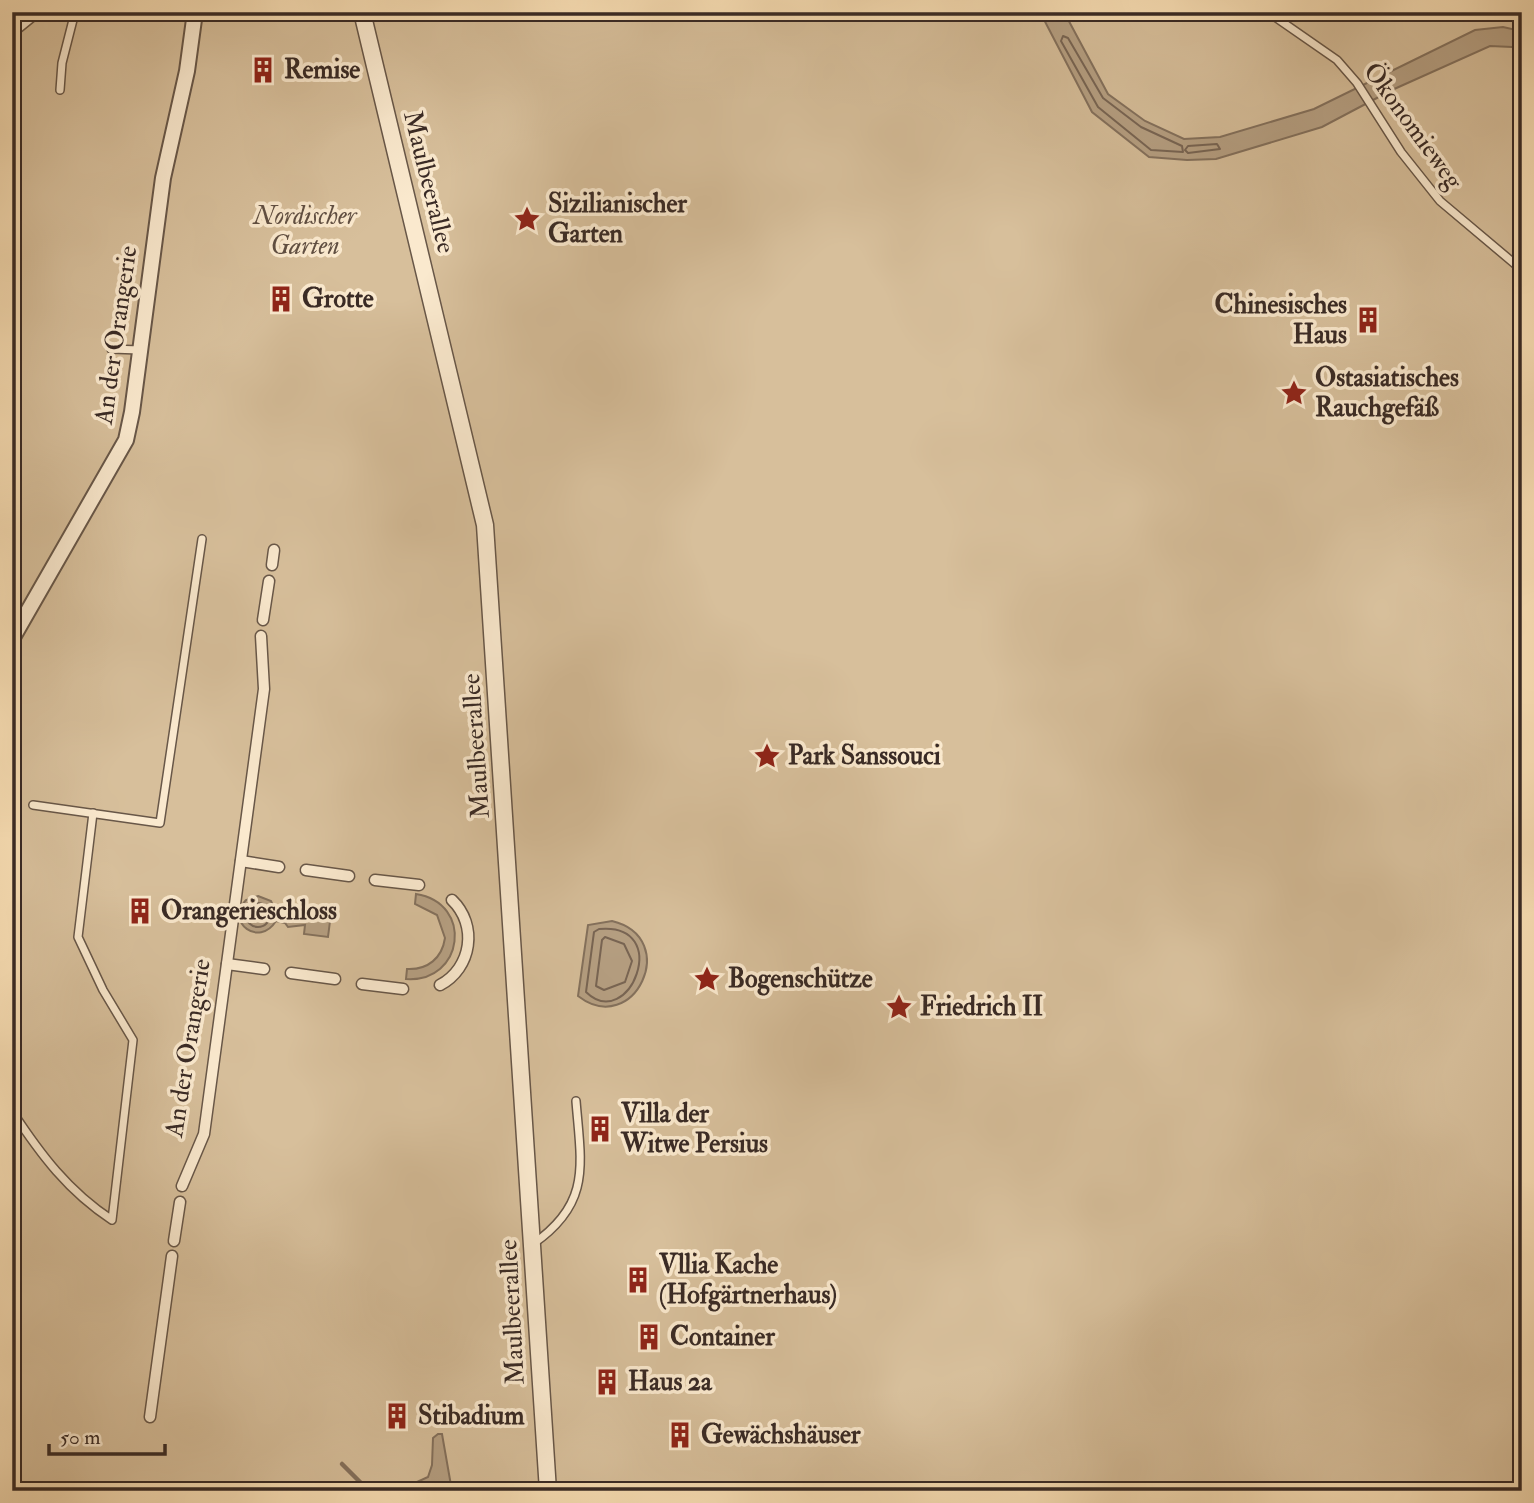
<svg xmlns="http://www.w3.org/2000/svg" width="1534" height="1503" viewBox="0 0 1534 1503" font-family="'IM FELL Double Pica',serif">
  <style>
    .green { fill: #d7bf9b; stroke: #887460; stroke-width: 2 }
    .water { fill: #b6a083; stroke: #84715d; stroke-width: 2 }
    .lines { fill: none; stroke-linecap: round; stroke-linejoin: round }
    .shore { stroke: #786554; stroke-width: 2 }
    .stream { stroke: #84715d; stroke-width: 4.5 }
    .service-casing { stroke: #685748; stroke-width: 10 }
    .pedestrian-casing { stroke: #685748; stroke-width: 13 }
    .minor-casing { stroke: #685748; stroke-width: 18 }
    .tertiary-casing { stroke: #685748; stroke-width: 19 }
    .service { stroke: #fae9ce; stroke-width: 7 }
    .pedestrian { stroke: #fae9ce; stroke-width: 10 }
    .minor { stroke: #fae9ce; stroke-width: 14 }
    .tertiary { stroke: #fae9ce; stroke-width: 16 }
    .labels { text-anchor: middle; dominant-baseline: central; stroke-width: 7; stroke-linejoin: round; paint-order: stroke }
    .poi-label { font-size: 26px; font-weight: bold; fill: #392a25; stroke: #fae9ce; text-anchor: start }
    .street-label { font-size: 26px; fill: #392a25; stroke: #fae9ce }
    .park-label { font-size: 26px; font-style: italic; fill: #604f42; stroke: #fae9ce }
  </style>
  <rect width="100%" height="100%" fill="#f7ddb3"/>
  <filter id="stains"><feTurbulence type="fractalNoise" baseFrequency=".00286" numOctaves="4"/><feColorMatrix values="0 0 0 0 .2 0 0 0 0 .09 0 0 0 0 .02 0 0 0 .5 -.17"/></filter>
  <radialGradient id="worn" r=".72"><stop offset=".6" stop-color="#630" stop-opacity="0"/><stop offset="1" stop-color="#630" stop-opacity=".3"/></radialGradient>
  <rect class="green" x="12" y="12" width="1510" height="1479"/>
  <g class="water">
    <path d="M1040 12H1064L1108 94 1145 121 1184 139 1220 137 1314 109 1475 30 1503 27 1521 31 1522 54 1512 47 1490 46 1392 90 1322 127 1216 159 1187 160 1149 157 1092 112Z"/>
    <path d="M416 894C474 903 464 983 406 979L407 969C428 970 442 958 445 938L437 915 415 904Z"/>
    <path d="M258 896 271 901 277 914 292 912 296 917 306 918 308 910 331 913 328 937 304 934 305 925 288 927 285 923 276 921C259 948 225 922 246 900Z"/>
    <path d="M612 921C682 938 634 1039 578 996L588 925Z"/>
    <path d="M438 1434H442L452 1491 416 1490 417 1482 428 1477 432 1465 433 1438Z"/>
  </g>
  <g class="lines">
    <g class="shore">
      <path d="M1063 36 1068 38 1103 98 1141 127 1182 146 1183 152 1151 150 1098 107 1061 41Z"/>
      <path d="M1217 144 1220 149 1188 153 1185 150 1188 146Z"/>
      <circle cx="258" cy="915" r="12"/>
      <path d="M599 929C674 922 629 1034 586 992L594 932Z"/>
      <path d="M605 937 624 944 632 961 625 982 604 990 596 986 602 940Z"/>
    </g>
    <path class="stream" d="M342 1464 365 1487 377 1491"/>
    <g class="service-casing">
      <g id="service">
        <path d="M1268 12 1337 60 1357 83 1401 152 1440 201 1522 270"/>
        <path d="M12 34 39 12"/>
        <path d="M60 90 62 63 75 12"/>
        <path d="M111 349 140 350"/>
        <path d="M33 805 160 823 202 539"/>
        <path d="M12 1111C41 1155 68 1191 112 1220L133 1040 103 990 78 937 93 813"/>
        <path d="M533 1244C592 1203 581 1164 576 1101"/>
      </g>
    </g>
    <g class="pedestrian-casing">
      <g id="pedestrian">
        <path d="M272 565 274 550"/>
        <path d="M263 620 269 581"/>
        <path d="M241 861 279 867"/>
        <path d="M306 870 349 876"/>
        <path d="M375 880 419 885"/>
        <path d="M216 913 233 915"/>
        <path d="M227 964 264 969"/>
        <path d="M291 973 335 979"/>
        <path d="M362 984 403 989"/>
        <path d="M440 985C472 968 478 925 452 900"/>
        <path d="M182 1186 204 1134 264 689 261 636"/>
        <path d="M174 1241 180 1202"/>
        <path d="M150 1417 172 1256"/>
      </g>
    </g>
    <g class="minor-casing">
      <path id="minor" d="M12 639 126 440 132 412 163 178 187 71 195 12"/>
    </g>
    <g class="tertiary-casing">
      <path id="tertiary" d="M362 12 485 525 548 1491"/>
    </g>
    <use href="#service" class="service"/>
    <use href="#pedestrian" class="pedestrian"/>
    <use href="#minor" class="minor"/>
    <use href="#tertiary" class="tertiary"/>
  </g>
  <defs>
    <g id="building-bare" transform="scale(2.1)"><path d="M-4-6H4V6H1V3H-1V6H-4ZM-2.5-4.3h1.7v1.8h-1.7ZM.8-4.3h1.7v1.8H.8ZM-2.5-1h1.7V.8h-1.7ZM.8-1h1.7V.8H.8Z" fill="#8f2418" stroke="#fae9ce" stroke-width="2.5" paint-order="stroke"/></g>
    <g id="sight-bare" transform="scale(2.1)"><path d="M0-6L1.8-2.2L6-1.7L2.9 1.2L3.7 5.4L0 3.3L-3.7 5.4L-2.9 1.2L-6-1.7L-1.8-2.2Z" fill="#8f2418" stroke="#fae9ce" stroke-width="2.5" paint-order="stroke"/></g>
  </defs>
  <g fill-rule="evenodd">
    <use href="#building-bare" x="263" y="70"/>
    <use href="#sight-bare" x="527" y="219"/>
    <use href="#building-bare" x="281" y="299"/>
    <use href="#building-bare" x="1368" y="320"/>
    <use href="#sight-bare" x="1294" y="393"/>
    <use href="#sight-bare" x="767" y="756"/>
    <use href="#building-bare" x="140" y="911"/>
    <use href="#sight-bare" x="707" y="979"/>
    <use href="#sight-bare" x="899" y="1007"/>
    <use href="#building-bare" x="600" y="1129"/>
    <use href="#building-bare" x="638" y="1280"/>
    <use href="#building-bare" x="649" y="1337"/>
    <use href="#building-bare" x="607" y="1382"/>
    <use href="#building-bare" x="397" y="1416"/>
    <use href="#building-bare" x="680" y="1435"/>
  </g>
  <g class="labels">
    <g class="poi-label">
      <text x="284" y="70">Remise</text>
      <text x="548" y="204">Sizilianischer<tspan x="548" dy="30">Garten</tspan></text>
      <text x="302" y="299">Grotte</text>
      <text x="1347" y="305" text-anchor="end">Chinesisches<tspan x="1347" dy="30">Haus</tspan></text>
      <text x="1315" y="378">Ostasiatisches<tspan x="1315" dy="30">Rauchgefäß</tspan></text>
      <text x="788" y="756">Park Sanssouci</text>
      <text x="161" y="911">Orangerieschloss</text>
      <text x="728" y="979">Bogenschütze</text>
      <text x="920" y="1007">Friedrich II</text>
      <text x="621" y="1114">Villa der<tspan x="621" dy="30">Witwe Persius</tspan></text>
      <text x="659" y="1265">Vllia Kache<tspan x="659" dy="30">(Hofgärtnerhaus)</tspan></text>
      <text x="670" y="1337">Container</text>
      <text x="628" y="1382">Haus 2a</text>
      <text x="418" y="1416">Stibadium</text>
      <text x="701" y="1435">Gewächshäuser</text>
    </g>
    <g class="street-label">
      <text transform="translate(1413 126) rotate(54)">Ökonomieweg</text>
      <text transform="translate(429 182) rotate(76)">Maulbeerallee</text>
      <text transform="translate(116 335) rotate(-82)">An der Orangerie</text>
      <text transform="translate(476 746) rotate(-94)">Maulbeerallee</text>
      <text transform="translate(188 1048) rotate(-81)">An der Orangerie</text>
      <text transform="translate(512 1312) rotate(-93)">Maulbeerallee</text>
    </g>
    <g class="park-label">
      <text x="305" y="216">Nordischer<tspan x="305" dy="30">Garten</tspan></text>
    </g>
  </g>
  <rect width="1534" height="1503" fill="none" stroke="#f7ddb3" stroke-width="42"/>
  <rect x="14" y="14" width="1506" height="1475" fill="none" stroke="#392a25" stroke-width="3.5"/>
  <rect x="21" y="21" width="1492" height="1461" fill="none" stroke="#392a25" stroke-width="2"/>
  <path d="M49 1444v10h116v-10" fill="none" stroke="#392a25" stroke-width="3.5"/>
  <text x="60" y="1444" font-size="21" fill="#392a25" stroke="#fae9ce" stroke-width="5" paint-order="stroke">50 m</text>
  <rect width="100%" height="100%" filter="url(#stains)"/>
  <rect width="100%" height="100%" fill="url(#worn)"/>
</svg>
